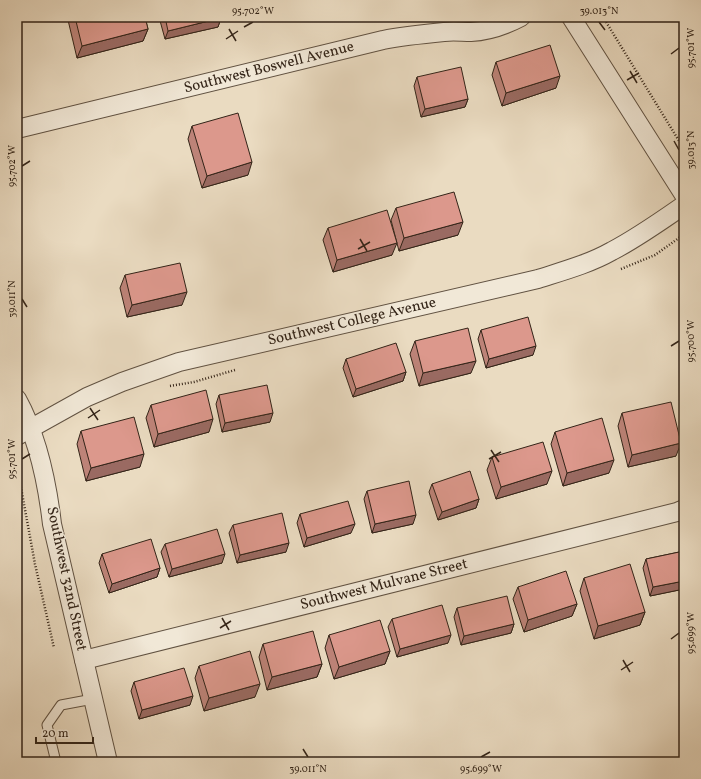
<svg xmlns="http://www.w3.org/2000/svg" width="701" height="779" viewBox="0 0 701 779" font-family="Vollkorn,serif">
  <style>
    .lines { fill: none; stroke-linecap: round; stroke-linejoin: round }
    .service-casing { stroke: #615242; stroke-width: 11 }
    .minor-casing { stroke: #615242; stroke-width: 20 }
    .path { stroke: #332418; stroke-width: 2.5; stroke-dasharray: 1 2; stroke-linecap: butt }
    .service { stroke: #f1e8d7; stroke-width: 9 }
    .minor { stroke: #f1e8d7; stroke-width: 18 }
    .wall { fill: #bd8378; stroke: #332418 }
    .shaded-wall { fill: #9a6a62; stroke: #332418 }
    .building { fill: #dc988c; stroke: #332418 }
    .ticks { fill: none; stroke: #332418; stroke-width: 1.5 }
    .labels { text-anchor: middle; dominant-baseline: central; stroke-width: 3; stroke-linejoin: round; paint-order: stroke }
    .street-label { font-size: 15px; fill: #332418; stroke: #f1e8d7 }
    .neatline { fill: none; stroke: #332418; stroke-width: 1.5 }
    .ticks-label { font-size: 10px; text-anchor: middle; fill: #332418 }
  </style>
  <rect width="100%" height="100%" fill="#eadbc1"/>
  <filter id="stains"><feTurbulence type="fractalNoise" baseFrequency=".005" numOctaves="4"/><feColorMatrix values="0 0 0 0 .2 0 0 0 0 .09 0 0 0 0 .02 0 0 0 .5 -.17"/></filter>
  <radialGradient id="worn" r=".72"><stop offset=".6" stop-color="#630" stop-opacity="0"/><stop offset="1" stop-color="#630" stop-opacity=".3"/></radialGradient>
  <g class="lines">
    <g class="service-casing">
      <path id="service" d="M56 762 47 725 61 705 93 699"/>
    </g>
    <g class="minor-casing">
      <g id="minor">
        <path d="M571 17 684 195"/>
        <path d="M17 129 383 40C403 36 423 34 444 32 453 31 462 32 471 32 489 31 506 25 521 17"/>
        <path d="M17 399C38 437 47 481 52 524L108 762"/>
        <path d="M17 436 87 397 122 382 179 362 538 279C563 271 589 264 612 251 637 238 661 221 684 205"/>
        <path d="M84 660 677 512 684 509"/>
      </g>
    </g>
    <g class="path">
      <path d="M603 17 684 149"/>
      <path d="M621 269 655 255 683 235 684 237"/>
      <path d="M170 386 194 382 235 370"/>
      <path d="M17 466 35 564 54 648"/>
    </g>
    <use href="#service" class="service"/>
    <use href="#minor" class="minor"/>
  </g>
  <g class="wall">
    <path d="M69 17H145L148 29 143 41 77 58 68 20Z"/>
    <path d="M159 17H221V18L218 27 165 39Z"/>
    <path d="M496 62 556 88 502 106 492 75Z"/>
    <path d="M417 77 468 99 465 107 421 117 414 86Z"/>
    <path d="M192 126 248 175 202 188 188 139Z"/>
    <path d="M396 208 458 235 399 251 391 220Z"/>
    <path d="M328 228 392 255 333 272 323 240Z"/>
    <path d="M125 275 182 305 127 317 120 288Z"/>
    <path d="M481 330 533 355 486 368 478 339Z"/>
    <path d="M415 341 471 373 419 386 410 354Z"/>
    <path d="M346 359 406 372 403 381 353 397 343 368Z"/>
    <path d="M219 395 270 422 222 432 216 404Z"/>
    <path d="M151 405 209 432 154 447 146 418Z"/>
    <path d="M622 413 676 456 628 467 618 426Z"/>
    <path d="M81 431 140 467 86 481 77 444Z"/>
    <path d="M555 432 609 473 563 486 551 444Z"/>
    <path d="M492 457 547 484 496 499 487 470Z"/>
    <path d="M432 484 479 499 476 508 438 520 429 492Z"/>
    <path d="M367 491 413 524 372 533 364 499Z"/>
    <path d="M300 514 351 533 304 547 297 523Z"/>
    <path d="M233 525 286 552 237 563 229 533Z"/>
    <path d="M165 544 222 563 169 577 161 552Z"/>
    <path d="M684 551V589L650 596 643 568 646 559Z"/>
    <path d="M102 554 160 568 157 577 109 593 99 563Z"/>
    <path d="M584 578 645 612 640 625 594 639 580 591Z"/>
    <path d="M518 587 577 604 572 616 524 632 513 599Z"/>
    <path d="M457 608 514 624 511 633 461 645 454 617Z"/>
    <path d="M392 619 448 643 397 657 388 627Z"/>
    <path d="M329 635 390 651 385 664 334 679 325 648Z"/>
    <path d="M263 644 322 664 317 677 267 690 259 657Z"/>
    <path d="M199 666 255 697 204 711 195 678Z"/>
    <path d="M134 682 190 705 139 719 131 691Z"/>
  </g>
  <g class="shaded-wall">
    <path d="M221 18 218 27 165 39 168 31Z"/>
    <path d="M148 29 143 41 77 58 82 46Z"/>
    <path d="M560 76 556 88 502 106 506 93Z"/>
    <path d="M468 99 465 107 421 117 425 109Z"/>
    <path d="M252 162 248 175 202 188 207 176Z"/>
    <path d="M463 222 458 235 399 251 404 238Z"/>
    <path d="M397 243 392 255 333 272 337 260Z"/>
    <path d="M187 292 182 305 127 317 132 305Z"/>
    <path d="M536 346 533 355 486 368 489 359Z"/>
    <path d="M476 361 471 373 419 386 423 373Z"/>
    <path d="M406 372 403 381 353 397 356 389Z"/>
    <path d="M273 413 270 422 222 432 225 423Z"/>
    <path d="M213 419 209 432 154 447 158 434Z"/>
    <path d="M681 443 676 456 628 467 632 455Z"/>
    <path d="M144 454 140 467 86 481 91 468Z"/>
    <path d="M614 460 609 473 563 486 567 473Z"/>
    <path d="M552 471 547 484 496 499 501 487Z"/>
    <path d="M479 499 476 508 438 520 442 512Z"/>
    <path d="M416 515 413 524 372 533 375 524Z"/>
    <path d="M355 524 351 533 304 547 307 538Z"/>
    <path d="M289 543 286 552 237 563 240 555Z"/>
    <path d="M225 554 222 563 169 577 172 569Z"/>
    <path d="M160 568 157 577 109 593 112 584Z"/>
    <path d="M684 581V589L650 596 653 587Z"/>
    <path d="M577 604 572 616 524 632 528 620Z"/>
    <path d="M645 612 640 625 594 639 598 626Z"/>
    <path d="M514 624 511 633 461 645 464 636Z"/>
    <path d="M451 635 448 643 397 657 400 649Z"/>
    <path d="M390 651 385 664 334 679 339 667Z"/>
    <path d="M322 664 317 677 267 690 272 677Z"/>
    <path d="M260 684 255 697 204 711 209 698Z"/>
    <path d="M193 696 190 705 139 719 142 710Z"/>
  </g>
  <g class="building">
    <path d="M75 17H145L148 29 82 46Z"/>
    <path d="M165 17H221V18L168 31Z"/>
    <path d="M550 45 560 76 506 93 496 62Z"/>
    <path d="M461 67 468 99 425 109 417 77Z"/>
    <path d="M238 113 252 162 207 176 192 126Z"/>
    <path d="M454 192 463 222 404 238 396 208Z"/>
    <path d="M387 210 397 243 337 260 328 228Z"/>
    <path d="M180 263 187 292 132 305 125 275Z"/>
    <path d="M528 317 536 346 489 359 481 330Z"/>
    <path d="M468 328 476 361 423 373 415 341Z"/>
    <path d="M396 343 406 372 356 389 346 359Z"/>
    <path d="M267 385 273 413 225 423 219 395Z"/>
    <path d="M206 390 213 419 158 434 151 405Z"/>
    <path d="M671 402 681 443 632 455 622 413Z"/>
    <path d="M134 417 144 454 91 468 81 431Z"/>
    <path d="M602 418 614 460 567 473 555 432Z"/>
    <path d="M543 442 552 471 501 487 492 457Z"/>
    <path d="M470 471 479 499 442 512 432 484Z"/>
    <path d="M409 481 416 515 375 524 367 491Z"/>
    <path d="M348 501 355 524 307 538 300 514Z"/>
    <path d="M282 513 289 543 240 555 233 525Z"/>
    <path d="M217 529 225 554 172 569 165 544Z"/>
    <path d="M151 539 160 568 112 584 102 554Z"/>
    <path d="M684 551V581L653 587 646 559Z"/>
    <path d="M630 564 645 612 598 626 584 578Z"/>
    <path d="M566 571 577 604 528 620 518 587Z"/>
    <path d="M507 596 514 624 464 636 457 608Z"/>
    <path d="M442 605 451 635 400 649 392 619Z"/>
    <path d="M380 620 390 651 339 667 329 635Z"/>
    <path d="M313 631 322 664 272 677 263 644Z"/>
    <path d="M250 651 260 684 209 698 199 666Z"/>
    <path d="M184 668 193 696 142 710 134 682Z"/>
  </g>
  <path class="ticks" d="M599 22 605 30M244 27 253 22M229 29 236 41M226 39 238 31M671 54 679 48M630 71 637 83M627 80 639 73M674 141 679 150M22 166 30 161M360 239 367 251M358 249 370 242M22 299 27 307M671 346 679 341M90 408 98 420M88 418 100 410M491 450 499 462M22 459 30 454M489 459 501 452M222 618 229 630M220 628 231 621M671 639 679 633M623 660 630 672M621 670 633 662M303 749 308 757M481 757 490 752"/>
  <g class="labels">
    <g class="street-label">
      <text transform="translate(269 68) rotate(-14)">Southwest Boswell Avenue</text>
      <text transform="translate(352 322) rotate(-13)">Southwest College Avenue</text>
      <text transform="translate(66 579) rotate(78)">Southwest 32nd Street</text>
      <text transform="translate(384 585) rotate(-14)">Southwest Mulvane Street</text>
    </g>
  </g>
  <rect width="701" height="779" fill="none" stroke="#eadbc1" stroke-width="44"/>
  <path d="M36 737v6h57v-6" fill="none" stroke="#332418" stroke-width="2"/>
  <text x="42" y="737" font-size="12" fill="#332418" stroke="#f1e8d7" stroke-width="3" paint-order="stroke">20 m</text>
  <rect x="22" y="22" width="657" height="735" class="neatline"/>
  <g class="ticks-label">
    <text x="253" y="14">95.702°W</text>
    <text x="599" y="14">39.013°N</text>
    <text transform="translate(690 48) rotate(-90)" y="4">95.701°W</text>
    <text transform="translate(690 150) rotate(-90)" y="4">39.013°N</text>
    <text transform="translate(11 166) rotate(-90)" y="4">95.702°W</text>
    <text transform="translate(11 299) rotate(-90)" y="4">39.011°N</text>
    <text transform="translate(690 341) rotate(-90)" y="4">95.700°W</text>
    <text transform="translate(11 459) rotate(-90)" y="4">95.701°W</text>
    <text transform="translate(690 633) rotate(-90)" y="4">95.699°W</text>
    <text x="308" y="772">39.011°N</text>
    <text x="481" y="772">95.699°W</text>
  </g>
  <rect width="100%" height="100%" filter="url(#stains)"/>
  <rect width="100%" height="100%" fill="url(#worn)"/>
</svg>
